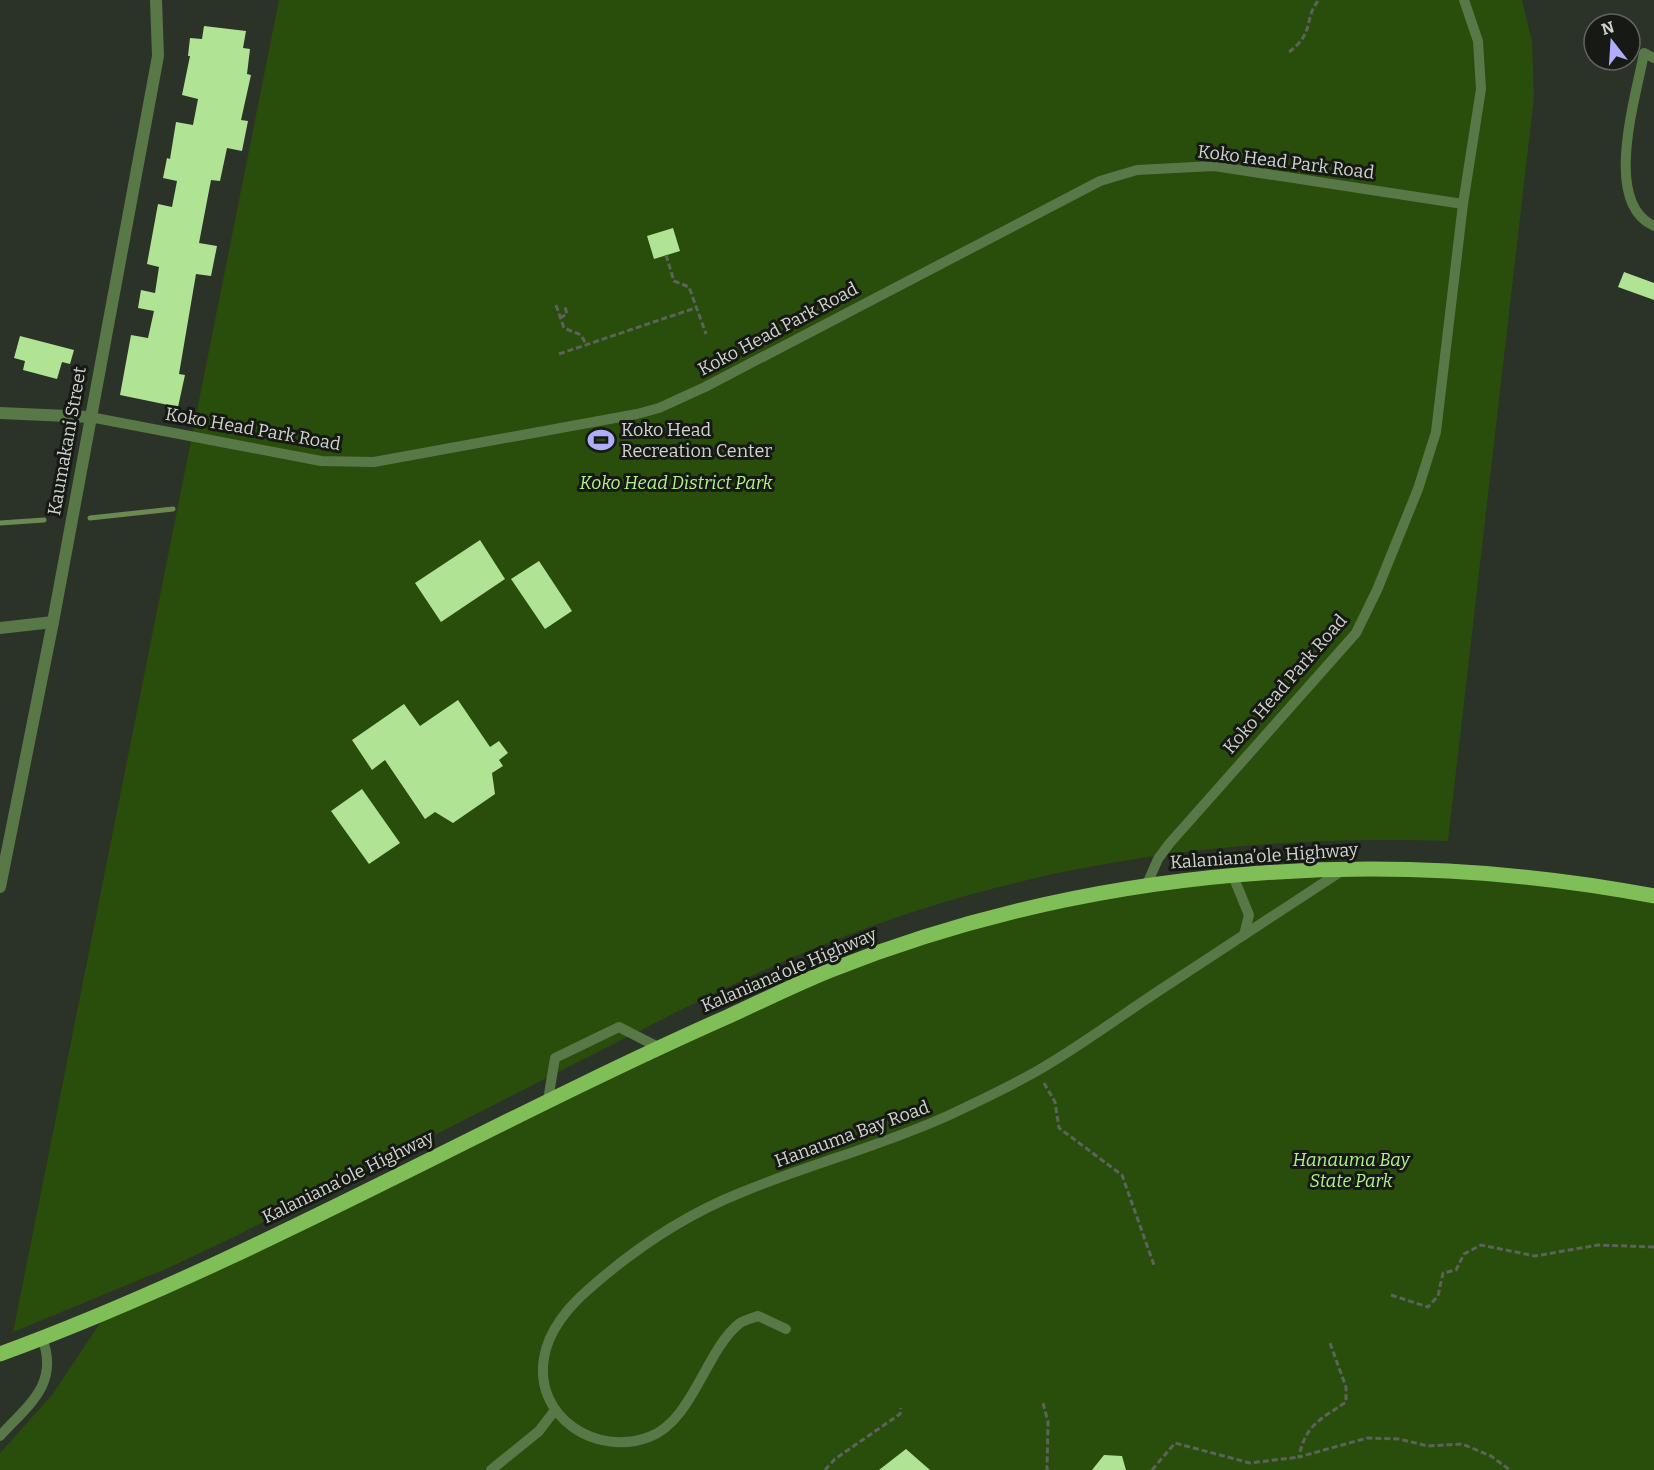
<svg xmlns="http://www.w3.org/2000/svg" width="1654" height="1470" viewBox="0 0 1654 1470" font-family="Bitter,serif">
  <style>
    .green { fill: #294d0b }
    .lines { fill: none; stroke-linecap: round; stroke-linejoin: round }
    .stream { stroke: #6a8a52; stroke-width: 5 }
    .building { fill: #b1e395 }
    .path { stroke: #5c635a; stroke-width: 3; stroke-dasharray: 6 3; stroke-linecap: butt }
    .service { stroke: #597848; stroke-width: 10 }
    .minor { stroke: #597848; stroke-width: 12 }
    .primary { stroke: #80bf58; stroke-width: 15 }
    .labels { text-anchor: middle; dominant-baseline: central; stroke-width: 6; stroke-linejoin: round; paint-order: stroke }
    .street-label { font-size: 18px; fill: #cfd3cd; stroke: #161914 }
    .poi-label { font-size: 18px; fill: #cfd3cd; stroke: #161914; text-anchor: start }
    .park-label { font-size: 18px; font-style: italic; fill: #b2f18c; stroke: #161914 }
  </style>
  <rect width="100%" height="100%" fill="#2b3228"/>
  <g class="green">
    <path d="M279 0H1522L1532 41 1534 97 1448 841C1263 835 1081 856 904 915 794 951 692 1004 590 1056 472 1116 354 1176 236 1236L166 1269 13 1332Z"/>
    <path d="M1345 868 1654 896V1470H0V1453L52 1395 108 1311 831 970 1061 902Z"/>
  </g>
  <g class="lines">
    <g class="stream">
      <path d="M90 518 173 509"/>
      <path d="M0 523 44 520"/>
    </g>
  </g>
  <g class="building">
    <path d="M204 26 246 31 243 48 250 49 247 74 251 75 241 120 248 121 242 151 227 148 220 181 211 180 199 243 217 246 211 276 196 274 179 374 185 375 178 407 120 395 131 335 148 338 154 311 138 308 141 290 155 293 159 267 147 264 158 204 172 207 177 181 163 178 167 158 170 159 176 122 193 125 198 99 182 95 190 56H188L190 38 202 39Z"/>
    <path d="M673 228 680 251 654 259 647 236Z"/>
    <path d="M1624 272 1654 283V300L1618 287Z"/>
    <path d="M20 336 74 350 70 364 62 362 57 379 23 370 25 361 14 358Z"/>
    <path d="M480 540 505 579 441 622 415 583Z"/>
    <path d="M539 561 572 611 545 629 511 579Z"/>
    <path d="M458 700 490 747 499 741 508 753 499 760 503 766 492 773 495 794 453 823 435 812 425 819 385 760 372 770 352 740 404 704 420 726Z"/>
    <path d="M362 789 400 843 369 864 331 811Z"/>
    <path d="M906 1449 930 1470H879Z"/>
    <path d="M1104 1455 1122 1456 1126 1470H1092Z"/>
  </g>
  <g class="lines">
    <g class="path">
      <path d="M1289 52C1316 32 1303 18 1319 0"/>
      <path d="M666 255 674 281 689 287 706 334"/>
      <path d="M556 305 564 328 581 335 586 344"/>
      <path d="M560 318 567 314 565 307"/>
      <path d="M559 354 695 308"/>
      <path d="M1044 1083 1055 1102 1059 1128 1122 1175 1154 1265"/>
      <path d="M1391 1295 1428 1307 1438 1296 1443 1273 1456 1270 1464 1254 1481 1245 1535 1256 1598 1245 1654 1247"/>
      <path d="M1330 1343 1346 1387V1402C1321 1419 1305 1425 1299 1457L1367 1438 1399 1439 1428 1446 1462 1444 1491 1456 1510 1470"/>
      <path d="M1043 1403 1048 1422 1047 1470"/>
      <path d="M825 1470 835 1459 900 1414 901 1408"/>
      <path d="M1152 1470 1175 1443 1250 1463 1299 1457"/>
    </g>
    <g class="service">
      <path d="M1654 58 1644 53C1636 98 1602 203 1654 226"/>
      <path d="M90 417 321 461 374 462 637 414 659 408 705 387 1100 181 1137 170 1214 166 1463 204"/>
      <path d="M1233 876 1249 915 1244 935"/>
      <path d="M1147 884 1158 859 1169 844 1356 633 1377 590 1418 489 1436 432 1463 204 1481 89 1478 41 1464 0"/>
      <path d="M548 1100 555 1058 619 1027 658 1047"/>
      <path d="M786 1329 758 1316C753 1318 745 1320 740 1323 706 1349 693 1421 649 1437 596 1457 534 1417 544 1358 548 1331 569 1306 589 1289 633 1250 685 1215 740 1193 807 1165 878 1147 945 1117 975 1103 1007 1088 1037 1071 1079 1047 1119 1017 1160 990 1221 950 1282 910 1343 870"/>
      <path d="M0 1436C28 1405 60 1384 42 1338"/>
      <path d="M491 1470 539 1431 555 1410"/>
    </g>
    <g class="minor">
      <path d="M0 413 90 417"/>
      <path d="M0 628 53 622"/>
      <path d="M0 887 53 622 158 56 156 0"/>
    </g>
    <path class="primary" d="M0 1354C251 1262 483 1125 727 1017 762 1001 796 984 831 970 1091 867 1381 844 1654 896"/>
  </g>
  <defs>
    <g id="stadium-bare" transform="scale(2.07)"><path d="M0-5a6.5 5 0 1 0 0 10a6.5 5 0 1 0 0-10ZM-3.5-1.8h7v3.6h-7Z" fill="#b0aefa" stroke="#161914" stroke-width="2.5" paint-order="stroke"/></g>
  </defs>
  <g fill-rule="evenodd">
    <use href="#stadium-bare" x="601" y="440"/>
  </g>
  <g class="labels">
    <g class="street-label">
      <text transform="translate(1286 162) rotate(7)">Koko Head Park Road</text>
      <text transform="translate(778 329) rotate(-28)">Koko Head Park Road</text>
      <text transform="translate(253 429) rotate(10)">Koko Head Park Road</text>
      <text transform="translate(67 441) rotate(-80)">Kaumakani Street</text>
      <text transform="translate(1285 684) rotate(-49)">Koko Head Park Road</text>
      <text transform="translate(1264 856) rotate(-4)">Kalaniana’ole Highway</text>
      <text transform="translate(789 970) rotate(-23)">Kalaniana’ole Highway</text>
      <text transform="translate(852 1134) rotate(-20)">Hanauma Bay Road</text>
      <text transform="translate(348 1177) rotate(-26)">Kalaniana’ole Highway</text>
    </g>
    <g class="poi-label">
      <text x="621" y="430">Koko Head<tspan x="621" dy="21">Recreation Center</tspan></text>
    </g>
    <g class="park-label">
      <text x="676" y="483">Koko Head District Park</text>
      <text x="1351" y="1160">Hanauma Bay<tspan x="1351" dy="21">State Park</tspan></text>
    </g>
  </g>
  <g transform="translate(1612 42) rotate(343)"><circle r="28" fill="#161914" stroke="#60635e" stroke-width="1.5"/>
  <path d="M0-4.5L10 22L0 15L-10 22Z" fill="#b0aefa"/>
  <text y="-9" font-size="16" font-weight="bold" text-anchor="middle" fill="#cfd3cd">N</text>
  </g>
</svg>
